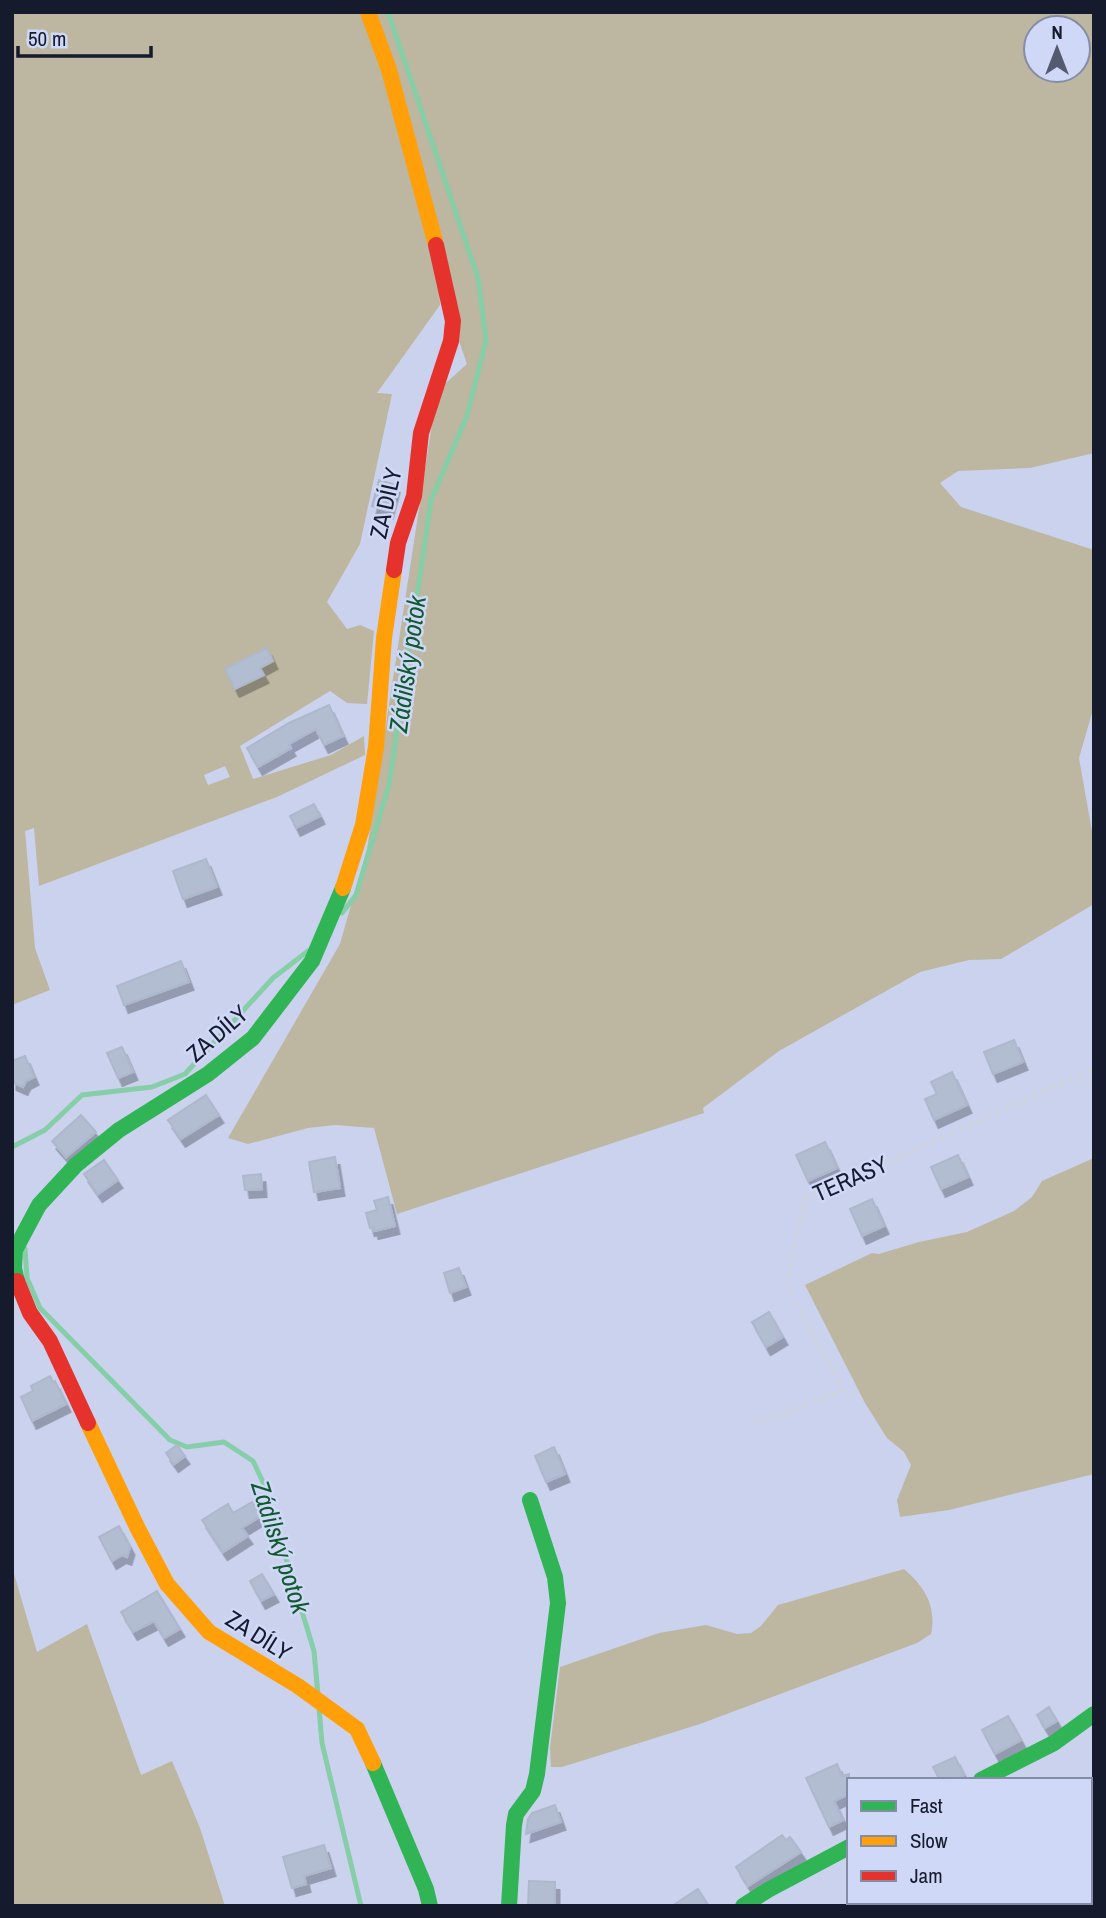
<svg xmlns="http://www.w3.org/2000/svg" width="1106" height="1918" viewBox="0 0 1106 1918" font-family="'Archivo Narrow',sans-serif">
  <style>
    .green { fill: #bdb6a0; fill-rule: evenodd }
    .lines { fill: none; stroke-linecap: round; stroke-linejoin: round }
    .stream { stroke: #86cea7; stroke-width: 5 }
    .building { fill: #b2bdd1; stroke: #adb8cc; stroke-width: 2; filter: url(#shadow) }
    .path { stroke: #d1d3db; stroke-width: 3.5; stroke-dasharray: 5 5; stroke-linecap: butt }
    .fast { stroke: #30b455; stroke-width: 16 }
    .slow { stroke: #ff9f0a; stroke-width: 16 }
    .jam { stroke: #e5322d; stroke-width: 16 }
    .labels { text-anchor: middle; dominant-baseline: central; stroke-width: 5; stroke-linejoin: round; paint-order: stroke }
    .street-label { font-size: 24px; fill: #151a2c; stroke: #cfd8f7 }
    .water-label { font-size: 26px; font-style: italic; fill: #115a2f; stroke: #cfd8f7 }
  </style>
  <defs>
    <filter id="shadow"><feDropShadow dx="4.5" dy="8" stdDeviation="0" flood-color="#0004"/></filter>
  </defs>
  <rect width="100%" height="100%" fill="#cad2ee"/>
  <g class="green">
    <path d="M12 12H1094V453L1030 468 958 471 940 483 961 507 1094 550V706L1079 758 1094 843V904L1001 959 969 960 920 972 779 1051 703 1108 704 1113 397 1214 374 1128 335 1125 308 1128 248 1144 228 1138 340 944 367 849 437 391 467 364 439 283 440 305 377 393 392 394 360 544 327 602 347 629 360 625 374 631 367 704 347 703 330 691 240 746 253 779 331 755 364 736 365 755 277 797 39 886 34 828 25 831 35 948 50 990 12 1005ZM1036 28H1078V70H1036ZM225 766 230 777 208 785 204 775Z"/>
    <path d="M1094 1158V1474L949 1510 900 1517 897 1500 911 1465 904 1452 887 1438 865 1403 805 1285 872 1253 879 1254 919 1242 967 1232 1014 1211 1032 1197 1042 1181Z"/>
    <path d="M12 1567 37 1652 87 1624 141 1775 172 1761 200 1828 225 1906H12Z"/>
    <path d="M904 1569C924 1586 937 1606 931 1634L917 1643 700 1724 562 1767H551L550 1748 560 1667 659 1633 706 1625 737 1634 751 1633 761 1626 778 1605Z"/>
    <path d="M1090 1881H1094V1906H1056V1902H1090Z"/>
  </g>
  <g class="lines">
    <g class="stream">
      <path d="M342 913 356 895 389 785 431 500 467 416 486 340 478 278 388 12"/>
      <path d="M12 1147 45 1130 82 1095 152 1087 185 1074 273 978 308 951"/>
      <path d="M23 1245 25 1249 27 1278 40 1308 170 1440 187 1447 224 1442 253 1461 263 1482 314 1651 318 1695"/>
      <path d="M319 1708 322 1743 361 1906"/>
    </g>
  </g>
  <g class="building">
    <path d="M379 480 395 485 388 511 372 506Z"/>
    <path d="M267 648 273 661 260 668 264 675 235 689 225 669Z"/>
    <path d="M329 705 343 736 324 745 316 729 289 744 291 748 258 767 247 748 289 723Z"/>
    <path d="M314 804 320 816 296 828 290 816Z"/>
    <path d="M206 859 217 887 183 899 173 871Z"/>
    <path d="M181 961 189 982 124 1005 117 986Z"/>
    <path d="M1014 1040 1023 1062 993 1074 984 1052Z"/>
    <path d="M122 1047 133 1072 118 1078 107 1053Z"/>
    <path d="M25 1056 34 1077 26 1081 23 1087 12 1082V1061Z"/>
    <path d="M952 1072 967 1105 934 1120 925 1099 937 1094 931 1082Z"/>
    <path d="M206 1095 219 1115 181 1139 168 1120Z"/>
    <path d="M81 1115 96 1132 66 1157 52 1141Z"/>
    <path d="M825 1142 837 1168 808 1181 796 1155Z"/>
    <path d="M958 1155 968 1177 941 1189 931 1167Z"/>
    <path d="M335 1157 340 1188 314 1192 309 1162Z"/>
    <path d="M104 1160 118 1180 98 1194 84 1174Z"/>
    <path d="M261 1174 262 1189 245 1190 243 1176Z"/>
    <path d="M388 1197 395 1226 374 1231 373 1227 370 1228 366 1213 377 1210 374 1201Z"/>
    <path d="M872 1199 884 1226 862 1236 850 1209Z"/>
    <path d="M459 1268 466 1287 450 1293 444 1273Z"/>
    <path d="M769 1312 783 1337 766 1347 752 1322Z"/>
    <path d="M50 1376 53 1382 55 1381 66 1404 32 1421 21 1397 33 1391 31 1386Z"/>
    <path d="M177 1445 185 1456 174 1464 166 1453Z"/>
    <path d="M554 1447 565 1474 546 1482 535 1456Z"/>
    <path d="M252 1502 261 1516 242 1528 248 1536 223 1552 202 1520 228 1504 233 1513Z"/>
    <path d="M119 1526 130 1547 127 1557 122 1555 112 1561 99 1537Z"/>
    <path d="M262 1574 274 1594 261 1601 250 1581Z"/>
    <path d="M157 1591 180 1629 164 1638 154 1621 133 1632 121 1612Z"/>
    <path d="M1049 1707 1057 1721 1045 1728 1037 1715Z"/>
    <path d="M1008 1716 1021 1740 995 1754 982 1730Z"/>
    <path d="M955 1757 964 1775 955 1780H940L933 1767Z"/>
    <path d="M837 1764 842 1776 849 1774V1794L834 1801 843 1820 829 1827 806 1778Z"/>
    <path d="M555 1805 561 1822 526 1834 528 1819 532 1813Z"/>
    <path d="M782 1835 786 1840 790 1837 801 1852 748 1886 736 1867Z"/>
    <path d="M324 1845 331 1868 304 1876 306 1884 292 1888 283 1857Z"/>
    <path d="M529 1881 555 1882V1906H528Z"/>
    <path d="M698 1889 709 1906H672Z"/>
  </g>
  <g class="lines">
    <path class="path" d="M756 1424 843 1390 787 1286 804 1199 1094 1069"/>
    <g class="fast">
      <path d="M17 1281 14 1268 15 1250 39 1205 76 1165 119 1130 208 1074 253 1038 312 961 343 888"/>
      <path d="M373 1763 426 1889 430 1906"/>
      <path d="M981 1780 1054 1743 1094 1714"/>
      <path d="M509 1906 514 1825 516 1814 533 1791 537 1774 558 1603 555 1577 530 1500"/>
      <path d="M743 1906 768 1890 849 1847"/>
    </g>
    <g class="slow">
      <path d="M368 12 389 70 436 245"/>
      <path d="M343 888 363 825 376 747 384 638 394 570"/>
      <path d="M88 1423 137 1527 167 1584 209 1632 298 1686 357 1729 373 1763"/>
    </g>
    <g class="jam">
      <path d="M394 570 398 543 414 496 421 433 451 341 453 321 436 245"/>
      <path d="M17 1281 30 1313 50 1341 88 1423"/>
    </g>
  </g>
  <g class="labels">
    <g class="street-label">
      <text transform="translate(385 503) rotate(-77)">ZA DÍLY</text>
      <text transform="translate(217 1033) rotate(-41)">ZA DÍLY</text>
      <text transform="translate(850 1178) rotate(-24)">TERASY</text>
      <text transform="translate(259 1635) rotate(32)">ZA DÍLY</text>
    </g>
    <g class="water-label">
      <text transform="translate(407 664) rotate(-82)">Zádilský potok</text>
      <text transform="translate(281 1547) rotate(72)">Zádilský potok</text>
    </g>
  </g>
  <rect width="1106" height="1918" fill="none" stroke="#151a2c" stroke-width="28"/>
  <rect x="847" y="1778" width="245" height="126" fill="#cfd8f7" stroke="#858ca6" stroke-width="2"/>
  <rect x="861" y="1801" width="35" height="10" fill="#30b455" stroke="#858ca6" stroke-width="2"/>
  <text x="910" y="1813" font-size="21" fill="#151a2c">Fast</text>
  <rect x="861" y="1836" width="35" height="10" fill="#ff9f0a" stroke="#858ca6" stroke-width="2"/>
  <text x="910" y="1848" font-size="21" fill="#151a2c">Slow</text>
  <rect x="861" y="1871" width="35" height="10" fill="#e5322d" stroke="#858ca6" stroke-width="2"/>
  <text x="910" y="1883" font-size="21" fill="#151a2c">Jam</text>
  <g transform="translate(1057 49)"><circle r="33" fill="#cfd8f7" stroke="#858ca6" stroke-width="2"/>
  <path d="M0-5L12 26L0 18L-12 26Z" fill="#545a70"/>
  <text y="-10" font-size="19" font-weight="bold" text-anchor="middle" fill="#151a2c">N</text>
  </g>
  <path d="M18 46v10h133v-10" fill="none" stroke="#151a2c" stroke-width="3.5"/>
  <text x="28" y="46" font-size="21" fill="#151a2c" stroke="#cfd8f7" stroke-width="5" paint-order="stroke">50 m</text>
</svg>
